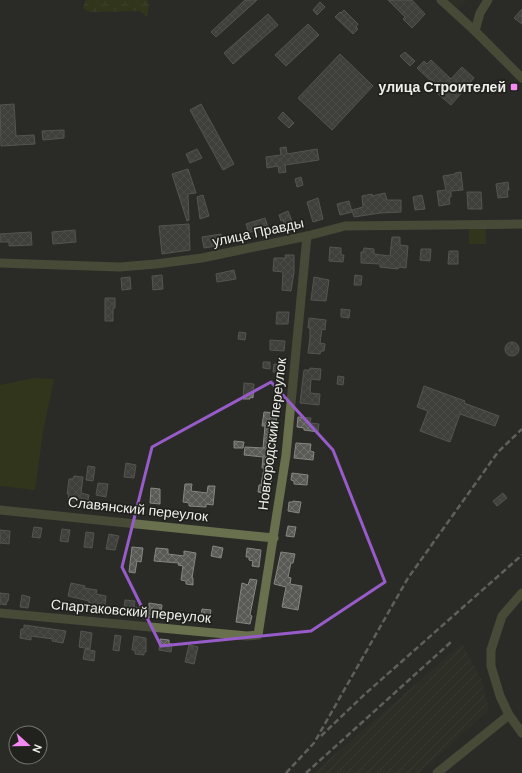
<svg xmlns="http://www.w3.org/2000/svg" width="522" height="773" viewBox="0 0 522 773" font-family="'DM Sans',sans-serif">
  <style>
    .built { fill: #313329 }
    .industrial { fill: url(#industrial-furrows) }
    .wetland { fill: url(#wetland-marsh) }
    .park { fill: #394111 }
    .building { fill: url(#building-cross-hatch); stroke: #868782 }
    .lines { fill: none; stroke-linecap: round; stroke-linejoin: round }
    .minor { stroke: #68704d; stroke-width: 9 }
    .rail { stroke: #9fa09d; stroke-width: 2.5; stroke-dasharray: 6 3; stroke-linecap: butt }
    .marked { fill: none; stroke: #985cca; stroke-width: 3; stroke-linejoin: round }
    .poi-dot { fill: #f489f0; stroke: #21221d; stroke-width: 1.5 }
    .labels { text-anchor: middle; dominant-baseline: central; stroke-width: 3.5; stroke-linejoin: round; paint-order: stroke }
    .poi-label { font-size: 14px; font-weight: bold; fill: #edeeeb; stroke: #21221d; text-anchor: end }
    .street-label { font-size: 14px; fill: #edeeeb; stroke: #21221d }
  </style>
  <defs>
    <pattern id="industrial-furrows" width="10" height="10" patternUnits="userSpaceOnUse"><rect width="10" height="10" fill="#313329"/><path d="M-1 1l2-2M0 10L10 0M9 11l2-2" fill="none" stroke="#45473e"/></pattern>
    <pattern id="wetland-marsh" width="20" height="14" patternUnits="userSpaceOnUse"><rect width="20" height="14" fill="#394111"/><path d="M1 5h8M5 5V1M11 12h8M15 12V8" fill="none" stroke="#565d34"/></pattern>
    <pattern id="building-cross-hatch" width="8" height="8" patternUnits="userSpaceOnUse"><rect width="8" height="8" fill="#595a55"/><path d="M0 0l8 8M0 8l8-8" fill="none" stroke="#71726e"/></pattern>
  </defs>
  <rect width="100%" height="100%" fill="#2a2b27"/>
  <path class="built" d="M449 0H467L458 9Z"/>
  <path class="industrial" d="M462 644 482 681 489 710 419 773H314Z"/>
  <path class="wetland" d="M86 0H147L149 4 147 17 140 11 90 12 83 8Z"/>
  <g class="park">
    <rect x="469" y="229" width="17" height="15"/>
    <path d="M34 378 54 379 43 432 35 490 0 486V385Z"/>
  </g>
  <g class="building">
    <path d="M245 0H257L216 37 211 32Z"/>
    <path d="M388 0H412L425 14 412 28 403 19 405 17Z"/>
    <path d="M320 2 325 7 317 15 313 10Z"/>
    <path d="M522 9V24L514 18Z"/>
    <path d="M344 10 358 24 356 27 358 29 353 34 335 17 340 12 341 13Z"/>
    <path d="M268 14 278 25 233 64 224 53Z"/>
    <path d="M308 24 319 35 286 66 275 55Z"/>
    <path d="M405 52 415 61 410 66 400 56Z"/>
    <path d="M340 54 373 86 332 130 298 98Z"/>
    <path d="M431 60 451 79 462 67 474 78 451 105 430 87 433 83 417 68 424 61 427 64Z"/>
    <path d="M14 104 16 136 34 135 35 144 1 146 0 105Z"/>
    <path d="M201 104 234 164 223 170 190 110Z"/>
    <path d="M283 112 294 123 289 128 278 118Z"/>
    <path d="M64 130V138L43 140 42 131Z"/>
    <path d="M286 147 287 154 317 149 319 160 285 165 286 172 279 173 278 166 267 168 266 157 281 155 280 148Z"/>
    <path d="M197 149 202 158 190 163 186 154Z"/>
    <path d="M188 169 196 193 188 194 189 220 187 221 172 174Z"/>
    <path d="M461 172 463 190 451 191V197H449L450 204 439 206 437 191 446 190 443 176 455 174V173Z"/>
    <path d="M301 177 303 185 297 187 295 179Z"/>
    <path d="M508 182 509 190H507L508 197 498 198 496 184Z"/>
    <path d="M467 192H481L482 209H468Z"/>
    <path d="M385 193 387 200H401V212L380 213 354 217 352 210 363 207 362 196 372 194V196Z"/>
    <path d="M203 195 209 216 200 219 197 197Z"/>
    <path d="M422 195 425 209 415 210 413 197Z"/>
    <path d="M318 198 323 219 313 222 307 202Z"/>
    <path d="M349 201 352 212 340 215 337 204Z"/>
    <path d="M288 211 292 221 284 224 283 220 281 221 279 215Z"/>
    <path d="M265 218 269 230 260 232 259 228 249 233 246 224Z"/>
    <path d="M189 224 190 250 162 254 159 226Z"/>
    <path d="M75 230 76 242 53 244 52 232Z"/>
    <path d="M31 232 32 245 9 246V242H0V234Z"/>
    <path d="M221 234 223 245 204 248 202 237Z"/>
    <path d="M392 237H400V245L408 246 406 268 399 267 398 269 380 267V264L361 263V252H363L364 248 374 249V254L390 256Z"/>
    <path d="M330 247 341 248V255H344L343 262 329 261Z"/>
    <path d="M421 249H431L430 261 420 260Z"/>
    <path d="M449 251H458V264H448Z"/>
    <path d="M285 255H294V272L291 291 282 290 283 272 273 271 274 258H286Z"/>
    <path d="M234 270 236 279 217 282 216 274Z"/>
    <path d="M162 275 163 289 153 290 152 276Z"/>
    <path d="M355 275 362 276 361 285H354Z"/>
    <path d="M130 277 131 289 122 290 121 278Z"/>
    <path d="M314 277 329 280 326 301 311 300Z"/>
    <path d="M105 298H115V308H113V321H105Z"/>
    <path d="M341 309 350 310 349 318 341 317Z"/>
    <path d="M277 312H289L288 324H276Z"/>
    <path d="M309 318 326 320 325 330 322 329 320 343 325 344 324 351H321L320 354 308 353 310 337V328H308Z"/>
    <path d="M239 332 246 333 245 340 238 339Z"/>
    <path d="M270 340 285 341 284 351 270 350Z"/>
    <circle cx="512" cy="349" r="7"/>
    <path d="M263 362H270V369L263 368Z"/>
    <path d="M274 364 284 365 283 373 273 372Z"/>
    <path d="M310 368 321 369 320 380 311 379 310 393 320 394 319 405 300 403 304 370H310Z"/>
    <path d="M338 376 344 377 343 385 337 384Z"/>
    <path d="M244 383 254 384 253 398 250 397V399H243Z"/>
    <path d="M424 386 465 401 464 403 499 416 495 426 460 414 450 442 420 431 428 411 417 407Z"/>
    <path d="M264 412 277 413 275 433H277L276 444 270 494 258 492 259 485H261L264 468H262L263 457 244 455 245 447 263 448 265 426H262Z"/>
    <path d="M298 417 311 418 310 423 319 424 318 432 304 430V428L297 427Z"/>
    <path d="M234 441 244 442 243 448H234Z"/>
    <path d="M296 443 311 444 310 451 314 452 313 460 294 458Z"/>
    <path d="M126 463 136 465 134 478 124 477Z"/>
    <path d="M88 466 95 467 93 481 86 480Z"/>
    <path d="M292 473 308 475 307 485 294 484V481L291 480Z"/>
    <path d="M74 476 83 477 81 493 89 495 87 506 80 504V502L68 500 69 494H67L69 479H73Z"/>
    <path d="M98 483 108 484 106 497 96 495Z"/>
    <path d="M185 484H192L191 491 207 493 208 486H215L213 505 206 504V507L189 506V503L183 502Z"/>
    <path d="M151 488 160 489V504L150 503Z"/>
    <path d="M503 493 507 498 497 506 493 501Z"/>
    <path d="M293 501 301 502 299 513 288 511 289 502H293Z"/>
    <path d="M288 526 296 527 294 537 286 536Z"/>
    <path d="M34 527 42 528 40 538 32 537Z"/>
    <path d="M62 529 70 530 68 542 60 541Z"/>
    <path d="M0 530 10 531 9 544 0 543Z"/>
    <path d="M86 532 94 533 92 548 84 547Z"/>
    <path d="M109 534 119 536 115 550 106 549Z"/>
    <path d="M213 546 223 548 221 558 211 556Z"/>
    <path d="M132 547 143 548 141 562 137 561 135 573 129 572Z"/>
    <path d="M156 548 168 549V554L184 556V551L196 553 192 578H193V585L186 584V581L181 580 183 566 178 565 179 563 154 561Z"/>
    <path d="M247 548 261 550 259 567 252 566 253 561 249 560V557H246Z"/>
    <path d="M281 552 295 554 293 563H291L288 577 291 578 290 584 302 586 298 610 282 607 286 587 274 584Z"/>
    <path d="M250 579 257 580 250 615 252 616 250 624 236 622 242 583 248 585Z"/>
    <path d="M71 583 85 586 84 588 97 590 96 594 106 596 105 605 124 609 125 600 135 601 134 607 149 609V603L162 605 161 613 159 612 158 618 146 617V618L117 615 88 611 89 601 68 596Z"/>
    <path d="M0 593 9 594 8 601H7L6 605 0 604Z"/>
    <path d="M22 595 30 597 28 608 20 607Z"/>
    <path d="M202 609 211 610 209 622 200 620Z"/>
    <path d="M24 625 66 631 63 643 52 641 53 639 31 636V640L20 638 21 629H24Z"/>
    <path d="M81 631 92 633 90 649 79 647Z"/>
    <path d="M115 635 121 636 119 651 113 650Z"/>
    <path d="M134 636 146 638V652H144V655L135 654V650H132Z"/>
    <path d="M160 639 169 640V644H172L171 652 159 650Z"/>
    <path d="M189 645 198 647 194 664 185 662Z"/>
    <path d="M85 649 95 651 94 661 83 659Z"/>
  </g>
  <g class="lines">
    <g class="minor">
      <path d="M441 0 475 31 522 78"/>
      <path d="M475 31 480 13 488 0"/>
      <path d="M0 263 120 267 156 264 202 258 307 236 345 226 522 224"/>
      <path d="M0 510 274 538"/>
      <path d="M522 593 502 616 491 650V666L500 696 509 715 522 733"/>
      <path d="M0 613 247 636 258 635 286 455 307 236"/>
      <path d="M437 773 509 715"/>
    </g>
    <g class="rail">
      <path d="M321 736 365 694 522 555"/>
      <path d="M286 773 314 743 408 578 498 452 522 429"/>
      <path d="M306 773 451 642"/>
    </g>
  </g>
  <path d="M0 0H522V773H0ZM271 382 333 450 385 582 311 631 161 646 122 567 152 447Z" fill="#2a2b27" fill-opacity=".55" fill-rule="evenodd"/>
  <path class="marked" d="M271 382 333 450 385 582 311 631 161 646 122 567 152 447Z"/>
  <rect class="poi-dot" x="510" y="83" width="8" height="8" rx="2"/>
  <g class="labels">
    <g class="poi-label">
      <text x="506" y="87">улица Строителей</text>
    </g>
    <g class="street-label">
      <text transform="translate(258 232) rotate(-12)">улица Правды</text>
      <text transform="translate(272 434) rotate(-83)">Новгородский переулок</text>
      <text transform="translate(138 509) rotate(6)">Славянский переулок</text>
      <text transform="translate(131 611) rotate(5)">Спартаковский переулок</text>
    </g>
  </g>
  <g transform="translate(28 745) rotate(111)"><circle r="19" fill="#21221d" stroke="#73746f"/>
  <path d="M0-3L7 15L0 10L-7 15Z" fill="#f489f0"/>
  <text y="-6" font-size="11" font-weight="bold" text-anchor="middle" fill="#edeeeb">N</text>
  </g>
</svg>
